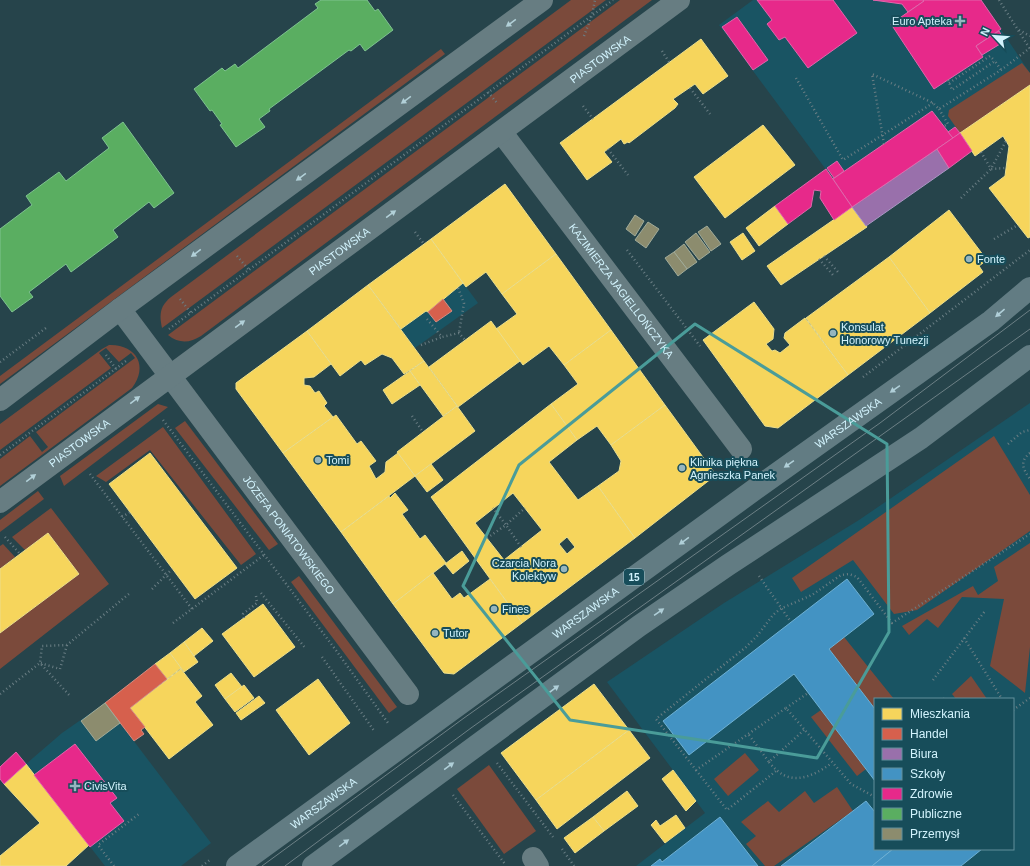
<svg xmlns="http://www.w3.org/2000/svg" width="1030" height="866" viewBox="0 0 1030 866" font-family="Helvetica,sans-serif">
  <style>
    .built { fill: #195463; fill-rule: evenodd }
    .green { fill: #7b4a3b }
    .homes { fill: #f6d55c; stroke: #ebde8c; fill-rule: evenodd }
    .shops { fill: #d6604d; stroke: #d58c82 }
    .offices { fill: #9970ab; stroke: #aa97c4 }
    .schools { fill: #4393c3; stroke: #6eb0d4 }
    .health { fill: #e7298a; stroke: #e166ac }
    .public { fill: #5aae61; stroke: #7ec390 }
    .industry { fill: #8c8c6e; stroke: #a1ab99 }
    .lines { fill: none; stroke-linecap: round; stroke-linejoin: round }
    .path { stroke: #6a7e84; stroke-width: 2.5; stroke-dasharray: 1 3; stroke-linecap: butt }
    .minor { stroke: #677d82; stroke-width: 22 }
    .major { stroke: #627c83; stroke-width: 22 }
    .tram { stroke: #6d8086; stroke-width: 1 }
    .oneway { fill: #b2d0d8 }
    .oneway2 { fill: #b0cfd8 }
    .marked { fill: none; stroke: #4a9c99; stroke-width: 3; stroke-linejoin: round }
    .poi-dot { fill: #96b6bf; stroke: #174d5a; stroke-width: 1.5 }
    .labels { text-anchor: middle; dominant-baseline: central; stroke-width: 4; stroke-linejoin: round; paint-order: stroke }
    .shield { fill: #174d5a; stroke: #9ac1cc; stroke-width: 1 }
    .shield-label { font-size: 10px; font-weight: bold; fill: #d2f3fd }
    .poi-label { font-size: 11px; fill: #d2f3fd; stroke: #174d5a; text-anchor: start }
    .street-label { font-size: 11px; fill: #d2f3fd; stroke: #174d5a }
  </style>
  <rect width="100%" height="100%" fill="#26444b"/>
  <g class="built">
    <path d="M753 0H981L1030 73V85L852 207 833 179 719 25Z"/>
    <path d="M431 239 478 303 415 348 368 285Z"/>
    <path d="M1030 403V866H636L705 813 607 682 724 603 859 520ZM875 699H1013V849H875Z"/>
    <path d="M105 703 211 843 181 866H105L26 764 62 733Z"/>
  </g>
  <g class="green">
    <path d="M571 0H606L162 328C159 314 160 306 171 297Z"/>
    <path d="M620 0H652L201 336C190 343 179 344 168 335Z"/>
    <path d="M441 49 445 54 0 384V376Z"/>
    <path d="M1022 63 1030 73V85L960 133 948 116 949 110Z"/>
    <path d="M109 345C136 344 149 366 132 388L0 486V459L30 436 42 452 48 447 36 432 135 358 131 353 119 362 106 348 99 353 111 368 0 450V424L102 349Z"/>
    <path d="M158 404 168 407 64 486 60 476Z"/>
    <path d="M185 421 278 544 269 550 175 428Z"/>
    <path d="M163 427 256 554 241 565 150 450 106 482 96 476Z"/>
    <path d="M994 436 1030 495V531L917 610 894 614 853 560 801 592 792 578Z"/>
    <path d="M38 491 44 499 0 532V520Z"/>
    <path d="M51 508 109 584 0 669V633L79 574 48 533 25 550 12 537Z"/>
    <path d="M1030 543V647L1025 693 990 666 1004 599 962 597 938 628 927 619 909 635 902 626 973 586 978 595 998 581 994 567Z"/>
    <path d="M3 544 15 557 0 569V546Z"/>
    <path d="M299 576 397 707 389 713 291 582Z"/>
    <path d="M844 637 894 699H875V709L829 649Z"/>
    <path d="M971 676 987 699H956L952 694Z"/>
    <path d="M821 710 866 769 857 776 811 717Z"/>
    <path d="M745 753 759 770 728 796 714 779Z"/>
    <path d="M489 765 536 831 504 854 457 789Z"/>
    <path d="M837 787 853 811 774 866H765L746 844 756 836 741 822 768 801 779 812 805 791 814 803Z"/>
  </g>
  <g class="homes">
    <path d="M701 39 728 76 703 94 695 84 673 99 678 104 675 108 629 143 628 142 624 144 621 139 604 152 612 162 587 180 560 143Z"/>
    <path d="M1030 85V237L1028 238 989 188 1005 176 1009 146 1003 136 975 156 960 133Z"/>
    <path d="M763 125 795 165 725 218 694 177Z"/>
    <path d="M505 184 556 254 502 294 486 272 466 287 431 239Z"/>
    <path d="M775 206 788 224 759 246 746 228Z"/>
    <path d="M852 207 867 227 781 285 767 266Z"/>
    <path d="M949 210 987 260 979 266 983 272 930 313 889 257Z"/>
    <path d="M743 233 755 251 742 260 730 242Z"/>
    <path d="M431 239 463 283 428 312 426 311 401 329 368 285Z"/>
    <path d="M556 254 611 330 564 365 549 346 523 365 496 329 517 314 502 294Z"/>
    <path d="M889 257 930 313 848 375 806 318Z"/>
    <path d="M368 285 424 361 404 374 392 358 382 354 365 365 361 360 340 376 307 331Z"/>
    <path d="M754 302 774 329 773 339 766 344 772 351 775 350 780 353 790 345 784 338 785 333 805 318 848 375 778 428 765 426 703 340Z"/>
    <path d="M491 321 520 361 458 407 429 367Z"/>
    <path d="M611 330 665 405 611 445 597 426 577 440 551 404 578 384 564 365Z"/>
    <path d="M307 331 331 364 314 377 304 378V385L310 386 315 393 319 391 327 403 324 406 333 417 283 453 236 389V383Z"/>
    <path d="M424 361 457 406 443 416 410 371Z"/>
    <path d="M410 371 420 385 392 404 383 390Z"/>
    <path d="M551 404 577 440 549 462 578 500 598 486 635 538 522 623 431 497ZM513 493 542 530 504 560 475 523ZM567 537 575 547 567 554 559 544Z"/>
    <path d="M665 405 716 475 635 538 598 486 619 471 621 461 611 445Z"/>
    <path d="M457 406 475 431 415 476 397 452Z"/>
    <path d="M336 415 357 444 361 441 376 461 369 466 376 479 385 472 386 462 398 453 415 476 341 532 283 453Z"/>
    <path d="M150 453 237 568 195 599 109 484Z"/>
    <path d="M431 464 443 480 427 492 415 476Z"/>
    <path d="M395 493 408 510 402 514 420 539 425 535 446 563 393 604 341 532 389 496 390 498Z"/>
    <path d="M48 533 79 574 0 633V569Z"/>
    <path d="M462 551 469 561 453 574 445 564Z"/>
    <path d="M433 573 452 599 460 593 464 598 490 579 522 623 454 674 444 673 393 604Z"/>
    <path d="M263 604 295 647 254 677 222 634Z"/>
    <path d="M202 628 213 641 194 656 184 642Z"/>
    <path d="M184 642 198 662 184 672 170 653Z"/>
    <path d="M170 653 181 668 167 679 155 664Z"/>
    <path d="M181 669 202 696 195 702 213 725 169 759 130 708Z"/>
    <path d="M231 673 242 687 225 699 215 685Z"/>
    <path d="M318 679 350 723 309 755 276 710Z"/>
    <path d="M594 684 629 730 536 800 501 753Z"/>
    <path d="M244 685 254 698 235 712 225 699Z"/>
    <path d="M259 696 265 703 241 720 236 713Z"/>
    <path d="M629 730 650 758 557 829 536 800Z"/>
    <path d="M26 764 89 845 66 866H0V856L40 823 4 784Z"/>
    <path d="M673 770 696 801 686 811 662 779Z"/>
    <path d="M627 791 638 806 604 831 593 817Z"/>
    <path d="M676 815 685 828 665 843 651 825 656 820 660 826Z"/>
    <path d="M593 817 604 831 575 853 564 838Z"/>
  </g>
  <g class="shops">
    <path d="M443 299 452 311 436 322 428 312Z"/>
    <path d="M155 664 167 679 130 708 145 727 141 730 144 734 134 741 105 703Z"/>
  </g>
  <path class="offices" d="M937 149 949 168 866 226 852 207Z"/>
  <g class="schools">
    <path d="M847 579 874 614 829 649 875 709V781L794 674 689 755 663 721Z"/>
    <path d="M866 801 875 812V849H893L872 866H781Z"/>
    <path d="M720 817 758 866H651L660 859 662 862Z"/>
    <path d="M893 849H982L961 866H872Z"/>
  </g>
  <g class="health">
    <path d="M757 0H833L857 33 808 68 785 37 779 40 767 24 772 20Z"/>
    <path d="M873 0H923L924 1 908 12 902 4Z"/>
    <path d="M923 0H981L1001 29 976 46 983 57 934 89 891 24 924 1Z"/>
    <path d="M737 17 768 60 753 70 722 27Z"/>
    <path d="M999 31 1005 41 982 55 976 46Z"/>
    <path d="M932 111 953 138 852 207 833 179Z"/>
    <path d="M955 127 960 133 953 138 948 132Z"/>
    <path d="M960 133 972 151 949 168 937 149Z"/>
    <path d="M837 161 844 171 834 178 827 168Z"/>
    <path d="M826 169 852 207 834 220 820 198 821 191 814 190 811 207 788 224 775 206Z"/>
    <path d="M75 744 117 798 110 803 124 821 90 847 34 775Z"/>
    <path d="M16 752 26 764 4 784 0 779V767Z"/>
  </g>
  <g class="public">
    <path d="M321 0H367L375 11 378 9 393 30 365 51 360 44 351 51 349 50 269 109 270 111 259 119 265 127 236 147 220 125 222 124 212 110 210 111 194 89 222 68 225 71 235 64 238 68 318 8 315 4Z"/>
    <path d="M123 122 174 193 154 208 149 202 113 230 118 237 71 272 66 264 29 292 33 297 12 312 0 296V229L32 205 26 196 59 172 66 181 109 148 102 138Z"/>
  </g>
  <g class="industry">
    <path d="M635 215 644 221 635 236 626 229Z"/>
    <path d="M648 222 659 229 646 248 635 240Z"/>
    <path d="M707 226 721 244 711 251 698 232Z"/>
    <path d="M696 233 710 252 699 260 685 242Z"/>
    <path d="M684 244 697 262 687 269 674 252Z"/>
    <path d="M674 252 687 269 678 276 665 258Z"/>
    <path d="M105 703 120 723 96 741 81 721Z"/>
  </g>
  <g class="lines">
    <g class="path">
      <path d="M999 0 1030 49"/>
      <path d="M1019 30 1030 36"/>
      <path d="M584 36 592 15 595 0"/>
      <path d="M662 51 669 62"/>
      <path d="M796 78 843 160 933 103"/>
      <path d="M948 80 952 90 995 61 1001 70"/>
      <path d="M949 83 990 56 995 61"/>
      <path d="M690 88 710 114"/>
      <path d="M488 92 497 103"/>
      <path d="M583 106 593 119"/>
      <path d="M939 109 948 124 944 126"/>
      <path d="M884 144 872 74 933 103 939 109 1001 70 1030 48"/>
      <path d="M608 149 628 175"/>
      <path d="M981 152 991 169 1005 168"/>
      <path d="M961 198 991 169 1006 141"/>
      <path d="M415 232 424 244"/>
      <path d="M994 239 1018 225"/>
      <path d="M627 250 700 346"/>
      <path d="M237 256 249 270"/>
      <path d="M824 256 838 272"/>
      <path d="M819 259 833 275"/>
      <path d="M458 288 464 303 459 333"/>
      <path d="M180 299 191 313"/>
      <path d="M427 319 442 337 459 333 465 340"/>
      <path d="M169 329 613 0"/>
      <path d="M421 345 442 337"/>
      <path d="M106 355 116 369"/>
      <path d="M0 362 46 328"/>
      <path d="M863 377 1030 250"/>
      <path d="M412 416 423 432"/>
      <path d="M163 420 335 649 388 723"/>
      <path d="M1008 444 1022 432 1030 430"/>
      <path d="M1030 453C1019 462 1023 469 1030 479"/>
      <path d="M0 455 126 361"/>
      <path d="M90 474 192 609"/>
      <path d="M122 517 130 512"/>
      <path d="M5 537 20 554"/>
      <path d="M487 538 506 525 493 508"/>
      <path d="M521 547 506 525 525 508"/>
      <path d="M759 576 791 622"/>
      <path d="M152 589 172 569"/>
      <path d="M261 593 306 649"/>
      <path d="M244 618 243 614 257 603 256 596"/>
      <path d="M173 623 264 555"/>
      <path d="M964 638 1002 699"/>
      <path d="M67 645 60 669 40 663 70 696"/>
      <path d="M322 657 375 732"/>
      <path d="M933 680 985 611"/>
      <path d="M0 694 40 663 42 646 67 645 130 593"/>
      <path d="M944 699 945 698"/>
      <path d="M786 708 808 693"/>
      <path d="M1013 710 1030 698"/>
      <path d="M749 735 769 762 804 730"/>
      <path d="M769 762C788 787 809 779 832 763"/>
      <path d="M497 763 553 837"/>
      <path d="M696 770 727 810 776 771"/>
      <path d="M453 795 505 864"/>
      <path d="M875 797 851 784 786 708 696 770 656 719 746 647 757 636 773 615 780 609 812 595 841 575 849 574 857 577 892 623 1030 534"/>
      <path d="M562 849 574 866"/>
      <path d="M114 866 98 845 139 814"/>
      <path d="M202 866 211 859"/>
    </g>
    <g class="minor">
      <path id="s1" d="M502 133 741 449"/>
      <path id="s2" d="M120 309 408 694"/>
      <path d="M0 400 120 309 542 0"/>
      <path id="s3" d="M0 502C225 333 454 169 679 0"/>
      <path d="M533 858 538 866"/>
    </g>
    <g class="major">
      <path id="s4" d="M237 866 765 482 991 321 1030 288"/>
      <path d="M313 866 639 626 728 565 921 438 1030 356"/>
    </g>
    <g class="tram">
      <path d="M262 866 464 718 880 423 1030 310"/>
      <path d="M285 866 471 728 1030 329"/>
    </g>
  </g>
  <defs><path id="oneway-solid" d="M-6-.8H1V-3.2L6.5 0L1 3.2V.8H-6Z"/></defs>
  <g class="oneway">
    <use href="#oneway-solid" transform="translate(511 23) rotate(144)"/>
    <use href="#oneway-solid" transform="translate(406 100) rotate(144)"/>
    <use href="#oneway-solid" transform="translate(301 177) rotate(144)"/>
    <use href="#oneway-solid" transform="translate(391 214) rotate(-36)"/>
    <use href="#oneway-solid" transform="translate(196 253) rotate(143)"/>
    <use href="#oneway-solid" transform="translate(240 324) rotate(-36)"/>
    <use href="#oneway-solid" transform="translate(135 400) rotate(-37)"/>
    <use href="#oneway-solid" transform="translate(31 478) rotate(-37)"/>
  </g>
  <g class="oneway2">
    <use href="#oneway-solid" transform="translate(1000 313) rotate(140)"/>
    <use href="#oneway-solid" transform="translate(895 389) rotate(145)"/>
    <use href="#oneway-solid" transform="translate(789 464) rotate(145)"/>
    <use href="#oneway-solid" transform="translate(684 541) rotate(144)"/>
    <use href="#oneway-solid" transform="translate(659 612) rotate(-35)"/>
    <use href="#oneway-solid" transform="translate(554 689) rotate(-36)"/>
    <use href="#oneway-solid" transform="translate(449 766) rotate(-36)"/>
    <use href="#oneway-solid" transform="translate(344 843) rotate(-36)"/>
  </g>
  <path class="marked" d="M695 324 887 444 889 632 817 758 570 720 463 586 519 465Z"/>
  <g class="poi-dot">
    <path d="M958 15h4v4h4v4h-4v4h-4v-4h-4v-4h4z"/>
    <circle cx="969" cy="259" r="4"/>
    <circle cx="833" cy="333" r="4"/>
    <circle cx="318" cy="460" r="4"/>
    <circle cx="682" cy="468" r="4"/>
    <circle cx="564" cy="569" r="4"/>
    <circle cx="494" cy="609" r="4"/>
    <circle cx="435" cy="633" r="4"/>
    <path d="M73 780h4v4h4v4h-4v4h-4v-4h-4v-4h4z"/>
  </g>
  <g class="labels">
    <rect class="shield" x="624" y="569" width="20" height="16" rx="3"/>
    <g class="shield-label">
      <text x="634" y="577">15</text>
    </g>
    <g class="poi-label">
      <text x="952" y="21" text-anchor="end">Euro Apteka</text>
      <text x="977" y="259">Fonte</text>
      <text x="841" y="327">Konsulat<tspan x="841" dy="13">Honorowy Tunezji</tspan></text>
      <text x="326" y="460">Tomi</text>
      <text x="690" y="462">Klinika piękna<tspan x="690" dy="13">Agnieszka Panek</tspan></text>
      <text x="556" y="563" text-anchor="end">Czarcia Nora<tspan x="556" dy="13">Kolektyw</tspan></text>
      <text x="502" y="609">Fines</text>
      <text x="443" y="633">Tutor</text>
      <text x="84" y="786">CivisVita</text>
    </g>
    <g class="street-label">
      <text stroke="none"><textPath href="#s3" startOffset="746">PIASTOWSKA</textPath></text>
      <text stroke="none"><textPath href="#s3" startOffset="422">PIASTOWSKA</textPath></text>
      <text stroke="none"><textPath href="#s1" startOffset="198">KAZIMIERZA JAGIELLOŃCZYKA</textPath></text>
      <text stroke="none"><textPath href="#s4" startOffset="755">WARSZAWSKA</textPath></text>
      <text stroke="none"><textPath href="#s3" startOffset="99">PIASTOWSKA</textPath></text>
      <text stroke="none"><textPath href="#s2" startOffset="282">JÓZEFA PONIATOWSKIEGO</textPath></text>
      <text stroke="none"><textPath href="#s4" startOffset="431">WARSZAWSKA</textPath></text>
      <text stroke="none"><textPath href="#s4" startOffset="107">WARSZAWSKA</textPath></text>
    </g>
  </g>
  <rect x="874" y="698" width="140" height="152" fill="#174d5a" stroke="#628f9b"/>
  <rect x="882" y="708" width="20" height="12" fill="#f6d55c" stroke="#628f9b"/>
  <text x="910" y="718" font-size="12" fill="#d2f3fd">Mieszkania</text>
  <rect x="882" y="728" width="20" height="12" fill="#d6604d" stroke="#628f9b"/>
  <text x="910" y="738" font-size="12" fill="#d2f3fd">Handel</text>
  <rect x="882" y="748" width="20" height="12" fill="#9970ab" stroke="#628f9b"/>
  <text x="910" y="758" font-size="12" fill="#d2f3fd">Biura</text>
  <rect x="882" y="768" width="20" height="12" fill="#4393c3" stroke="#628f9b"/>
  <text x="910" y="778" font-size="12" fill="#d2f3fd">Szkoły</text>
  <rect x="882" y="788" width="20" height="12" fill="#e7298a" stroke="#628f9b"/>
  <text x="910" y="798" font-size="12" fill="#d2f3fd">Zdrowie</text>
  <rect x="882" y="808" width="20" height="12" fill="#5aae61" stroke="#628f9b"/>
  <text x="910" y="818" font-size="12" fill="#d2f3fd">Publiczne</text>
  <rect x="882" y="828" width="20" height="12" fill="#8c8c6e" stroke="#628f9b"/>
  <text x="910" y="838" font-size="12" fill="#d2f3fd">Przemysł</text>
  <g transform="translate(994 36) rotate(296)" stroke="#174d5a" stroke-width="3" paint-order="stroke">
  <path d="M0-3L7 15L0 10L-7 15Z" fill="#d2f3fd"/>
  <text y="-6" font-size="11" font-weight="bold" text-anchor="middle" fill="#d2f3fd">N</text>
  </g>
</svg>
